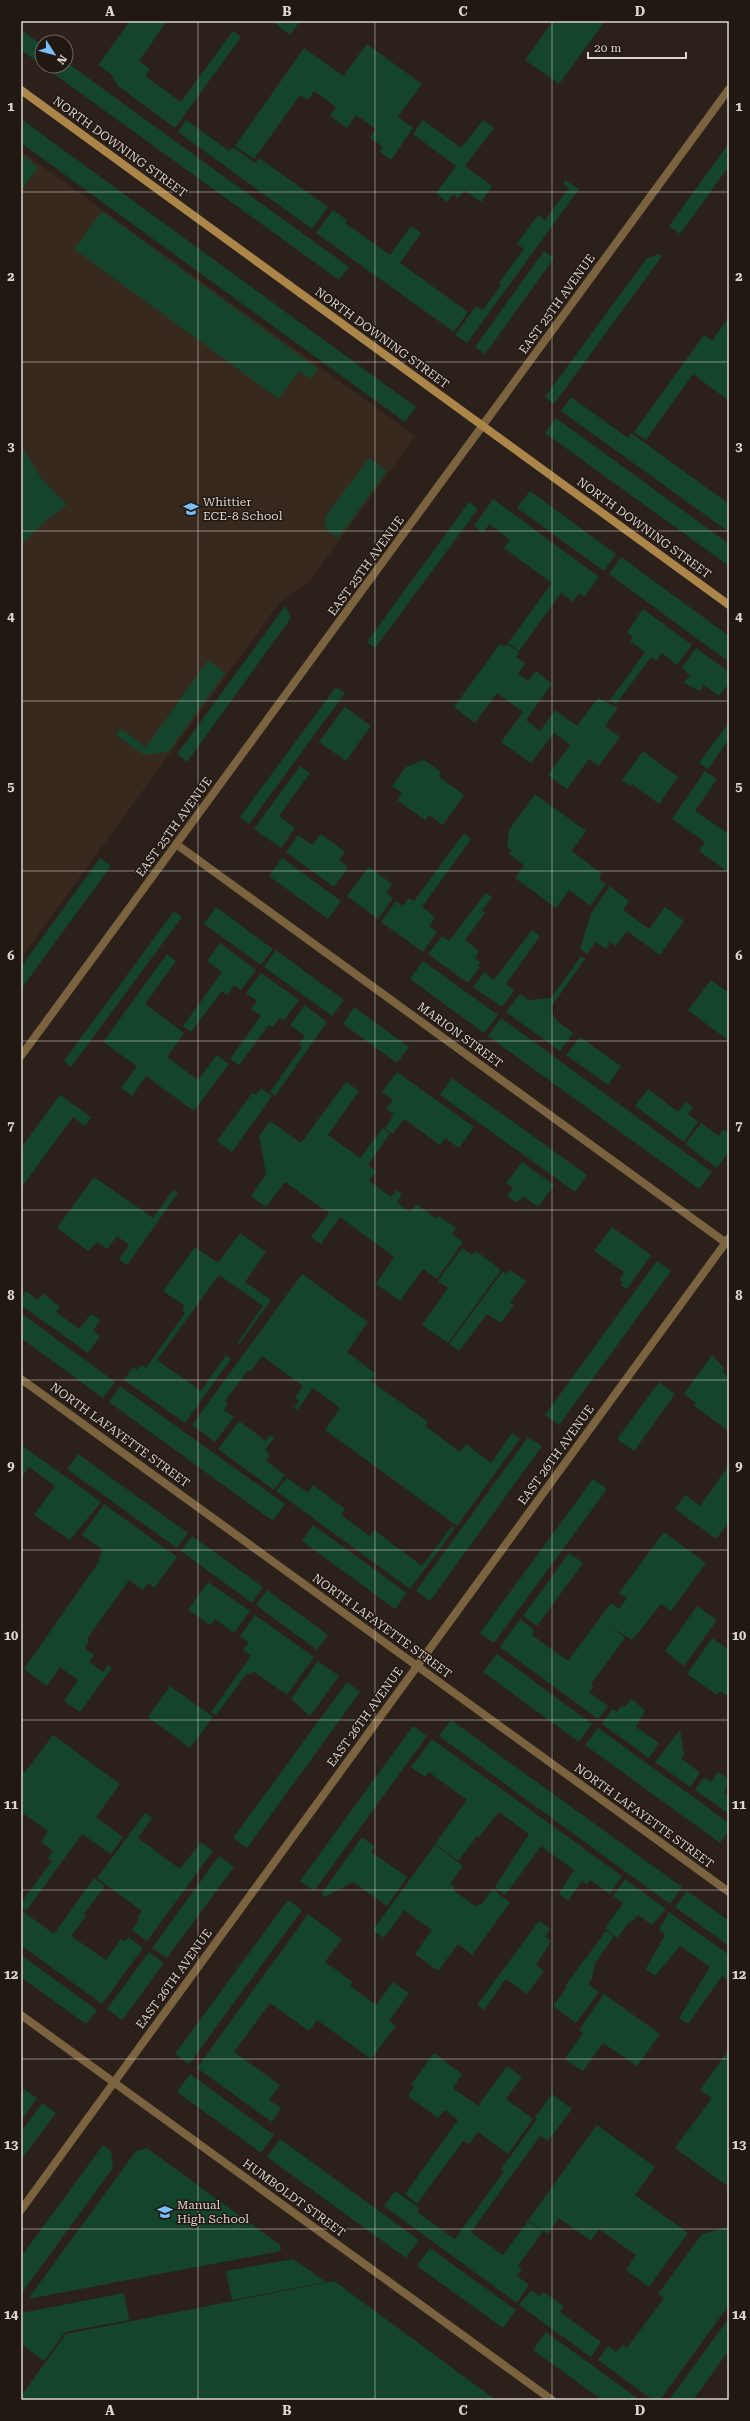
<svg xmlns="http://www.w3.org/2000/svg" width="750" height="2421" viewBox="0 0 750 2421" font-family="'Roboto Serif',serif">
  <style>
    .built { fill: #38291e }
    .green { fill: #14442b }
    .lines { fill: none; stroke-linecap: round; stroke-linejoin: round }
    .minor { stroke: #7a633e; stroke-width: 8 }
    .tertiary { stroke: #7a633e; stroke-width: 8 }
    .secondary { stroke: #ac8649; stroke-width: 8 }
    .grid { fill: none; stroke: #dcd5d1; stroke-width: 1; stroke-opacity: 0.55 }
    .labels { text-anchor: middle; dominant-baseline: central; stroke-width: 3; stroke-linejoin: round; paint-order: stroke }
    .street-label { font-size: 12px; fill: #dcd5d1; stroke: #211811 }
    .poi-label { font-size: 12px; fill: #dcd5d1; stroke: #211811; text-anchor: start }
    .neatline { fill: none; stroke: #dcd5d1; stroke-width: 1.5 }
    .grid-label { font-size: 13px; text-anchor: middle; font-weight: bold; fill: #dcd5d1 }
  </style>
  <rect width="100%" height="100%" fill="#2b211a"/>
  <path class="built" d="M21 151 415 436 309 582 280 602 21 958Z"/>
  <g class="green">
    <path d="M130 21H167L139 61 150 69 145 76 181 102 233 31 241 37 175 128 118 86 111 74 98 65Z"/>
    <path d="M272 21H300L290 35Z"/>
    <path d="M553 21H605L559 84 525 60Z"/>
    <path d="M21 30 42 45V65L21 50Z"/>
    <path d="M367 44 422 84 398 117 413 128 391 160 380 152 383 147 370 138 376 129 356 115 347 128 330 116 336 107 314 91 308 100 300 95 254 159 235 146 304 48 343 76Z"/>
    <path d="M66 62 349 267 339 280 43 66H66Z"/>
    <path d="M21 119 416 407 405 422 21 143Z"/>
    <path d="M186 120 229 151 233 147 255 163 259 158 328 207 312 229 178 132Z"/>
    <path d="M423 120 461 148 483 120 494 128 465 166 492 186 481 202 464 190 458 198 453 194 447 202 436 193 456 166 413 134Z"/>
    <path d="M729 143V166L680 234 669 226Z"/>
    <path d="M21 154 38 167 21 191Z"/>
    <path d="M565 180 579 189 467 343 455 335 476 306 483 310 501 285 499 283 524 249 517 244 538 215 545 220 569 188 563 183Z"/>
    <path d="M333 210 347 220 345 223 390 255 411 226 421 233 400 263 468 312 454 332 316 233Z"/>
    <path d="M102 211 318 369 310 379 299 371 279 399 74 249Z"/>
    <path d="M544 251 554 258 485 354 475 347Z"/>
    <path d="M659 254 662 256 554 404 545 397 647 258Z"/>
    <path d="M729 317V401L693 374 646 440 634 432 704 335 712 341Z"/>
    <path d="M571 397 628 438 631 433 729 504V532L561 411Z"/>
    <path d="M556 418 729 544V566L545 433Z"/>
    <path d="M21 445 41 478 67 505 45 521 21 545Z"/>
    <path d="M369 458 387 471 338 538 325 528V517Z"/>
    <path d="M530 491 616 554 604 571 517 508Z"/>
    <path d="M493 499 599 577 584 597 579 593 573 602 561 593 519 651 508 643 552 583 504 548 510 540 489 524 483 533 474 526Z"/>
    <path d="M469 502 478 509 375 648 367 642Z"/>
    <path d="M621 557 729 636V662L609 574Z"/>
    <path d="M285 606 291 618 187 762 177 754Z"/>
    <path d="M643 609 692 645 677 665 662 653 656 661 651 657 616 704 610 700 645 652 630 641 633 637 627 632Z"/>
    <path d="M500 644 504 647 507 644 519 652 516 657 525 663 518 674 528 681 536 671 552 684 526 720 540 731 555 710 577 726 598 698 618 708 605 726 620 737 599 766 589 759 567 789 548 775 570 745 554 733 531 763 501 742 523 712 497 693 475 723 454 707Z"/>
    <path d="M696 648 729 672V683L719 696 704 685 700 691 684 683 690 675 682 668Z"/>
    <path d="M208 660 225 673 168 752 144 755 116 735 120 728 146 747Z"/>
    <path d="M336 687 345 693 249 824 240 817Z"/>
    <path d="M345 707 371 726 346 761 319 742Z"/>
    <path d="M729 722V739L708 769 699 763Z"/>
    <path d="M643 751 678 777 659 804 632 784 630 786 622 780Z"/>
    <path d="M424 760 441 772 439 777 464 795 443 825 429 815 425 820 397 800 402 793 392 786 406 767Z"/>
    <path d="M300 766 310 773 279 816 295 828 281 848 254 829Z"/>
    <path d="M705 771 717 779 695 811 729 834 728 872 699 851 705 842 672 819Z"/>
    <path d="M535 794 586 831 572 851 602 874 599 879 606 884 590 906 569 890 556 908 515 878 524 865 509 854 512 851 507 847 509 830Z"/>
    <path d="M464 833 471 839 422 907 435 917 429 926 437 932 423 952 381 922 396 901 403 906 409 898 414 901Z"/>
    <path d="M321 834 345 852 339 860 348 867 334 887 286 852 298 835 312 845Z"/>
    <path d="M100 858 111 866 21 989V967Z"/>
    <path d="M282 858 341 901 328 919 269 876Z"/>
    <path d="M369 867 392 884 386 893 393 898 378 919 347 896Z"/>
    <path d="M610 886 629 901 623 910 649 929 665 907 684 921 660 955 627 931 616 946 610 942 606 949 596 942 587 954 580 949 591 913Z"/>
    <path d="M486 893 492 897 482 910 485 913 465 940 479 951 475 958 480 962 478 965 480 967 468 983 428 954 442 936 449 941Z"/>
    <path d="M216 907 273 949 261 965 204 924Z"/>
    <path d="M174 911 182 917 71 1067 64 1061Z"/>
    <path d="M532 930 540 936 506 984 514 990 502 1007 473 987 484 972 494 980Z"/>
    <path d="M220 943 256 970 241 990 234 985 227 995 222 991 191 1032 183 1026 222 972 207 961Z"/>
    <path d="M276 950 344 1000 332 1016 264 967Z"/>
    <path d="M167 954 176 961 145 1004 184 1033 167 1057 198 1080 217 1055 229 1064 194 1111 146 1076 132 1096 121 1088 137 1066 103 1042Z"/>
    <path d="M581 956 585 959 551 1007C552 1020 563 1025 573 1033L560 1051 506 1012 520 994 529 1000 551 998Z"/>
    <path d="M423 961 498 1015 484 1033 410 979Z"/>
    <path d="M261 973 299 1000 284 1021 279 1018 273 1027 269 1025 239 1065 230 1059 261 1016 251 1009 257 1001 246 993Z"/>
    <path d="M711 980 729 993V1041L688 1010Z"/>
    <path d="M305 1005 327 1022 275 1096 270 1092 302 1047 299 1044 305 1036 290 1025Z"/>
    <path d="M354 1007 409 1047 397 1063 343 1024Z"/>
    <path d="M501 1018 712 1172 699 1189 488 1036Z"/>
    <path d="M580 1037 621 1066 608 1085 566 1055Z"/>
    <path d="M397 1072 474 1127 459 1148 445 1138 440 1145 404 1119 393 1134 385 1128 394 1114 386 1109 393 1100 382 1092Z"/>
    <path d="M452 1078 587 1175 575 1192 440 1095Z"/>
    <path d="M346 1082 359 1091 328 1135 360 1158 383 1128 390 1133 368 1165 376 1171 369 1181 391 1197 396 1190 402 1194 397 1203 410 1212 416 1204 437 1219 439 1216 456 1228 452 1234 463 1242 437 1279 423 1269 400 1301 376 1284 394 1257 340 1217 321 1244 311 1237 329 1213 285 1182 266 1207 251 1196 266 1174 259 1136 270 1121 301 1143Z"/>
    <path d="M261 1088 272 1096 232 1152 217 1141 252 1093 256 1095Z"/>
    <path d="M648 1089 678 1112 686 1102 693 1107 688 1114 698 1122 684 1142 635 1106Z"/>
    <path d="M60 1095 91 1117 85 1126 73 1117 21 1188V1148Z"/>
    <path d="M701 1123 719 1136 723 1130 727 1132 729 1130V1152L717 1168 685 1144Z"/>
    <path d="M522 1162 554 1185 538 1207 523 1196 517 1203 507 1196 513 1188 506 1183Z"/>
    <path d="M94 1177 153 1218 173 1190 178 1193 127 1265 119 1259 129 1245 117 1236 107 1249 97 1242 88 1251 57 1228Z"/>
    <path d="M612 1227 651 1255 627 1289 621 1285 623 1282 620 1279 624 1272 594 1251Z"/>
    <path d="M240 1233 266 1252 245 1282 271 1300 239 1344 237 1343 263 1306 219 1275 157 1360 201 1391 226 1355 231 1359 185 1423 124 1380 133 1367 137 1370 141 1365 146 1368 185 1313 182 1311 185 1306 163 1291 195 1247 218 1263Z"/>
    <path d="M462 1248 472 1255 476 1251 501 1270 448 1343 422 1325 448 1288 438 1281Z"/>
    <path d="M657 1261 671 1271 559 1425 545 1415Z"/>
    <path d="M510 1270 526 1281 510 1303 514 1305 501 1323 487 1314 459 1351 449 1344 503 1271 507 1274Z"/>
    <path d="M302 1274 368 1322 347 1352 376 1374 371 1381 428 1422 425 1426 460 1452 466 1444 491 1463 512 1433 520 1439 457 1526 325 1430 340 1408 313 1388 297 1410 294 1408 299 1401 295 1398 303 1386 262 1356 250 1372 248 1370 225 1401 228 1404 224 1410 234 1417 215 1442 192 1425Z"/>
    <path d="M26 1291 38 1300 43 1293 60 1307 56 1312 79 1329 91 1314 100 1320 93 1331 100 1336 88 1353 21 1305V1298Z"/>
    <path d="M21 1313 115 1382 103 1398 21 1338Z"/>
    <path d="M712 1355 724 1368 722 1372 729 1377V1431L694 1406 696 1403 684 1394Z"/>
    <path d="M659 1382 675 1394 634 1451 617 1439Z"/>
    <path d="M120 1386 285 1504 273 1521 109 1402Z"/>
    <path d="M239 1421 266 1441 270 1435 274 1438 265 1450 270 1455 266 1461 285 1475 274 1490 218 1449Z"/>
    <path d="M528 1437 542 1446 430 1601 416 1591Z"/>
    <path d="M21 1445 101 1502 70 1540 34 1515 55 1486 29 1467 23 1475 21 1473Z"/>
    <path d="M78 1454 188 1533 177 1548 67 1469Z"/>
    <path d="M729 1465V1522L716 1539 675 1509 685 1495 700 1506Z"/>
    <path d="M287 1478 308 1493 313 1485 345 1509 341 1515 370 1536 374 1530 422 1566 452 1526 455 1528 410 1589 276 1491Z"/>
    <path d="M593 1479 607 1489 494 1643 480 1633Z"/>
    <path d="M104 1504 177 1557 154 1588 148 1583 143 1590 129 1580 87 1639 89 1641 85 1648 94 1655 89 1662 103 1672 108 1665 112 1668 80 1712 64 1701 78 1680 60 1667 47 1686 24 1669 100 1560 98 1559 103 1550 82 1535Z"/>
    <path d="M313 1525 407 1593 395 1609 302 1541Z"/>
    <path d="M664 1532 706 1563 671 1611 661 1604 632 1640 610 1627 625 1638 591 1684 593 1687 589 1692 608 1706 598 1719 500 1647 520 1619 534 1630 532 1635 568 1661 611 1603 619 1609 627 1598 619 1593Z"/>
    <path d="M192 1536 263 1587 252 1603 181 1551Z"/>
    <path d="M569 1553 583 1563 537 1626 523 1616Z"/>
    <path d="M208 1582 250 1611 234 1633 215 1619 210 1625 188 1610Z"/>
    <path d="M267 1590 328 1635 317 1650 256 1605Z"/>
    <path d="M697 1606 717 1620 684 1666 665 1651Z"/>
    <path d="M255 1615 314 1657 287 1695 253 1671 250 1675 247 1673 216 1715 211 1712 251 1656 243 1650 249 1643 240 1636Z"/>
    <path d="M712 1638 729 1650 728 1696 720 1691 717 1695 687 1674Z"/>
    <path d="M497 1654 592 1724 579 1742 483 1672Z"/>
    <path d="M318 1661 339 1676 310 1716 291 1699Z"/>
    <path d="M347 1682 360 1692 247 1848 233 1838Z"/>
    <path d="M170 1686 213 1717 190 1748 148 1717Z"/>
    <path d="M631 1699 645 1710 636 1727 659 1743 649 1758 602 1724 612 1709 617 1712 622 1705 625 1707Z"/>
    <path d="M451 1720 682 1887 670 1904 439 1736Z"/>
    <path d="M413 1726 427 1736 314 1891 300 1881Z"/>
    <path d="M598 1728 729 1823V1830L720 1843 585 1745Z"/>
    <path d="M680 1730 684 1754 681 1758 700 1773 690 1787 655 1762Z"/>
    <path d="M53 1735 120 1784 96 1817 123 1837 111 1854 82 1834 26 1911 21 1907V1903L52 1861 48 1858 53 1851 41 1842 48 1831 24 1814 21 1817V1770L25 1772Z"/>
    <path d="M432 1739 622 1876 610 1894 590 1880 587 1885 582 1881 568 1901 559 1894 574 1870 541 1846 505 1895 495 1887 529 1834 499 1812 479 1837 477 1836 458 1861 435 1844 467 1800 429 1772 425 1777 411 1767Z"/>
    <path d="M718 1772 729 1779 724 1793 729 1797V1814L695 1790 704 1777 711 1782Z"/>
    <path d="M145 1813 152 1818 138 1838 180 1869 201 1842 213 1851 147 1941 132 1930 139 1920 137 1918 142 1911 97 1878Z"/>
    <path d="M362 1837 375 1847 371 1852 407 1877 387 1906 353 1882 325 1897 321 1894Z"/>
    <path d="M435 1845 463 1866 450 1884 455 1887 453 1890 476 1907 479 1904 481 1905 493 1889 510 1903 472 1955 458 1944 438 1971 415 1954 432 1930 404 1910 384 1938 373 1930Z"/>
    <path d="M219 1856 234 1867 167 1958 152 1948Z"/>
    <path d="M94 1878 105 1886 84 1914 86 1916 71 1936 106 1960 121 1939 125 1941 128 1937 143 1948 102 2004 21 1945V1910L54 1934Z"/>
    <path d="M625 1879 666 1909 652 1925 638 1915 632 1922 630 1921 617 1938 605 1928 623 1903 613 1896Z"/>
    <path d="M687 1891 729 1921V1946L675 1907Z"/>
    <path d="M288 1900 302 1910 189 2064 175 2054Z"/>
    <path d="M669 1912 729 1955V1981L722 1976 688 2024 679 2018 710 1967 680 1946 655 1976 646 1969 665 1935 659 1930Z"/>
    <path d="M308 1914 342 1939 325 1962 353 1982 350 1986 376 2005 393 1982 409 1993 389 2021 396 2026 371 2059 317 2020 309 2031 270 2003 234 2052 280 2085 269 2100 281 2108 272 2122 197 2068Z"/>
    <path d="M539 1921 550 1929 545 1936 551 1941 536 1965 544 1971 527 1994 506 1979 484 2010 477 2005Z"/>
    <path d="M606 1931 614 1936 595 1963 592 1979 588 1984 599 1992 576 2023 553 2006 567 1987 565 1986Z"/>
    <path d="M149 1952 164 1963 122 2020 107 2009Z"/>
    <path d="M21 1955 97 2010 86 2024 21 1977Z"/>
    <path d="M604 1994 660 2034 637 2066 603 2043 583 2071 565 2059 583 2033 579 2030Z"/>
    <path d="M729 2049V2181L726 2185 675 2148 712 2098 700 2090Z"/>
    <path d="M434 2053 462 2074 453 2088 478 2106 507 2066 522 2077 506 2099 533 2119 508 2154 478 2132 469 2144 463 2141 417 2204 405 2194 458 2120 445 2110 438 2118 408 2096 414 2087 411 2085Z"/>
    <path d="M190 2074 274 2135 261 2153 177 2092Z"/>
    <path d="M24 2089 37 2098 21 2121V2093Z"/>
    <path d="M552 2094 572 2109 548 2141 540 2136 471 2232 503 2255 528 2221 543 2231 518 2266 522 2269 517 2276 529 2285 517 2303 384 2206 395 2191 419 2208 417 2212 455 2239 504 2171 501 2169 537 2119 535 2117Z"/>
    <path d="M42 2103 56 2113 21 2160V2132Z"/>
    <path d="M597 2125 655 2167 635 2195 688 2233 649 2287 626 2270 636 2255 599 2229 591 2241 559 2218 548 2234 528 2220Z"/>
    <path d="M280 2139 419 2240 406 2258 267 2157Z"/>
    <path d="M103 2145 111 2151 113 2168 21 2294V2257Z"/>
    <path d="M147 2148 280 2245 281 2251 28 2299 136 2151Z"/>
    <path d="M729 2227V2305L660 2400H653L598 2360 608 2346 616 2352 623 2345 627 2348 664 2298 658 2294 702 2234Z"/>
    <path d="M430 2248 516 2310 503 2328 417 2266Z"/>
    <path d="M293 2259 326 2282 232 2300 226 2271Z"/>
    <path d="M334 2281 496 2400H21V2396L66 2334Z"/>
    <path d="M531 2290 540 2296 543 2292 564 2306 560 2312 601 2342 591 2357 519 2305Z"/>
    <path d="M124 2293 129 2320 65 2332 44 2361 21 2344V2313Z"/>
    <path d="M729 2318V2350L693 2400H669Z"/>
    <path d="M546 2332 640 2400H602L533 2350Z"/>
  </g>
  <g class="lines">
    <g class="minor">
      <path d="M176 844 729 1245"/>
      <path d="M21 1056 729 89"/>
      <path d="M21 1379 729 1892"/>
      <path d="M21 2015 552 2400"/>
    </g>
    <path class="tertiary" d="M21 2210 729 1238"/>
    <path class="secondary" d="M21 90 729 605"/>
  </g>
  <path class="grid" d="M198 21V2400M375 21V2400M552 21V2400M21 192H729M21 362H729M21 531H729M21 701H729M21 871H729M21 1041H729M21 1210H729M21 1380H729M21 1550H729M21 1720H729M21 1890H729M21 2059H729M21 2229H729"/>
  <defs>
    <g id="school-bare" transform="scale(1.2)"><path d="M0-5L7-2L0 1L-7-2ZM-4 1L0 2.5L4 1V4Q0 6-4 4Z" fill="#79bff8" stroke="#211811" stroke-width="2.5" paint-order="stroke"/></g>
  </defs>
  <g fill-rule="evenodd">
    <use href="#school-bare" x="191" y="509"/>
    <use href="#school-bare" x="165" y="2212"/>
  </g>
  <g class="labels">
    <g class="street-label">
      <text transform="translate(120 147) rotate(36)">NORTH DOWNING STREET</text>
      <text transform="translate(557 304) rotate(-54)">EAST 25TH AVENUE</text>
      <text transform="translate(382 338) rotate(36)">NORTH DOWNING STREET</text>
      <text transform="translate(644 528) rotate(36)">NORTH DOWNING STREET</text>
      <text transform="translate(366 566) rotate(-54)">EAST 25TH AVENUE</text>
      <text transform="translate(174 827) rotate(-54)">EAST 25TH AVENUE</text>
      <text transform="translate(460 1035) rotate(36)">MARION STREET</text>
      <text transform="translate(120 1435) rotate(36)">NORTH LAFAYETTE STREET</text>
      <text transform="translate(556 1455) rotate(-54)">EAST 26TH AVENUE</text>
      <text transform="translate(382 1626) rotate(36)">NORTH LAFAYETTE STREET</text>
      <text transform="translate(365 1717) rotate(-54)">EAST 26TH AVENUE</text>
      <text transform="translate(644 1816) rotate(36)">NORTH LAFAYETTE STREET</text>
      <text transform="translate(174 1979) rotate(-54)">EAST 26TH AVENUE</text>
      <text transform="translate(294 2198) rotate(36)">HUMBOLDT STREET</text>
    </g>
    <g class="poi-label">
      <text x="203" y="502">Whittier<tspan x="203" dy="14">ECE-8 School</tspan></text>
      <text x="177" y="2205">Manual<tspan x="177" dy="14">High School</tspan></text>
    </g>
  </g>
  <rect width="750" height="2421" fill="none" stroke="#211811" stroke-width="44"/>
  <g transform="translate(54 54) rotate(126)"><circle r="19" fill="#211811" stroke="#6c645e"/>
  <path d="M0-3L7 15L0 10L-7 15Z" fill="#79bff8"/>
  <text y="-6" font-size="11" font-weight="bold" text-anchor="middle" fill="#dcd5d1">N</text>
  </g>
  <path d="M588 52v6h98v-6" fill="none" stroke="#dcd5d1" stroke-width="2"/>
  <text x="594" y="52" font-size="12" fill="#dcd5d1" stroke="#211811" stroke-width="3" paint-order="stroke">20 m</text>
  <rect x="22" y="22" width="706" height="2377" class="neatline"/>
  <g class="grid-label">
    <text x="110" y="16">A</text>
    <text x="287" y="16">B</text>
    <text x="463" y="16">C</text>
    <text x="640" y="16">D</text>
    <text x="11" y="111">1</text>
    <text x="739" y="111">1</text>
    <text x="11" y="281">2</text>
    <text x="739" y="281">2</text>
    <text x="11" y="451">3</text>
    <text x="739" y="451">3</text>
    <text x="11" y="621">4</text>
    <text x="739" y="621">4</text>
    <text x="11" y="791">5</text>
    <text x="739" y="791">5</text>
    <text x="11" y="960">6</text>
    <text x="739" y="960">6</text>
    <text x="11" y="1130">7</text>
    <text x="739" y="1130">7</text>
    <text x="11" y="1300">8</text>
    <text x="739" y="1300">8</text>
    <text x="11" y="1470">9</text>
    <text x="739" y="1470">9</text>
    <text x="11" y="1640">10</text>
    <text x="739" y="1640">10</text>
    <text x="11" y="1809">11</text>
    <text x="739" y="1809">11</text>
    <text x="11" y="1979">12</text>
    <text x="739" y="1979">12</text>
    <text x="11" y="2149">13</text>
    <text x="739" y="2149">13</text>
    <text x="11" y="2319">14</text>
    <text x="739" y="2319">14</text>
    <text x="110" y="2415">A</text>
    <text x="287" y="2415">B</text>
    <text x="463" y="2415">C</text>
    <text x="640" y="2415">D</text>
  </g>
</svg>
